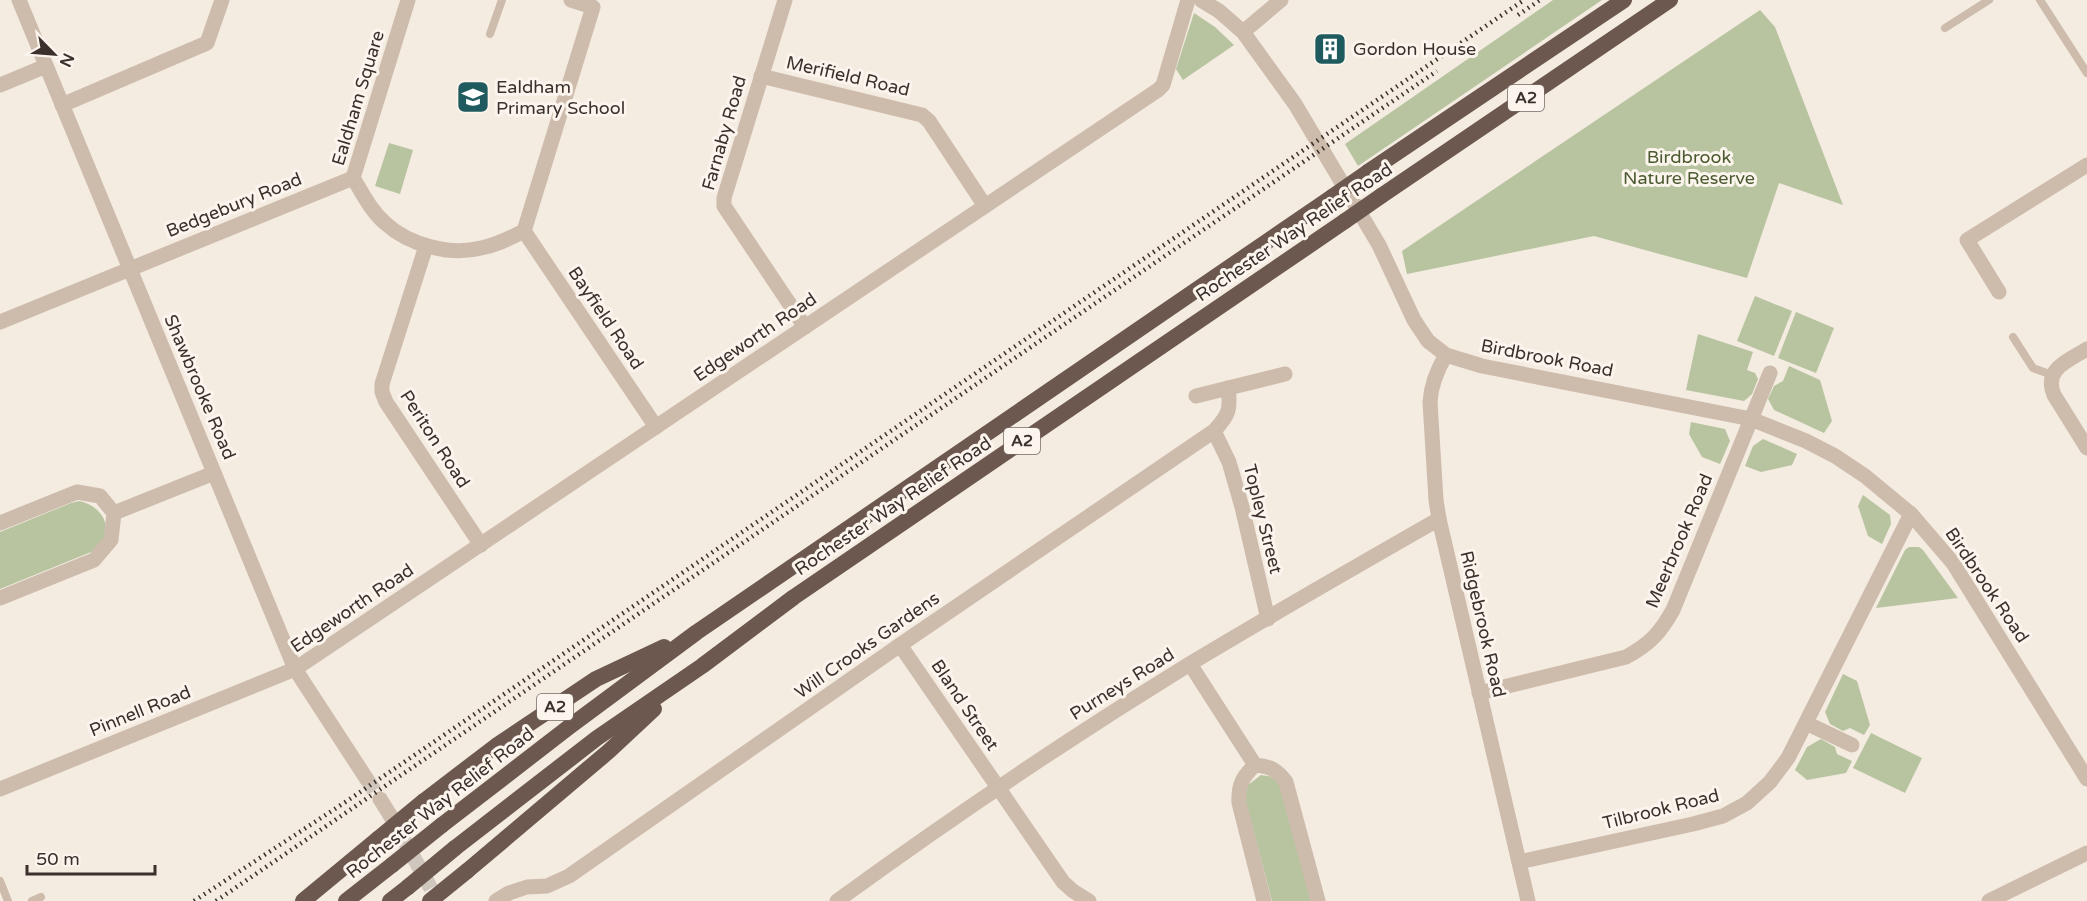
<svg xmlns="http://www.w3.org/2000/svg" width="2087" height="901" viewBox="0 0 2087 901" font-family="'Varela Round',sans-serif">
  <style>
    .green { fill: #b8c4a0 }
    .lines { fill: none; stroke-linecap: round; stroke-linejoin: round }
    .minor-tunnel { stroke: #cfc6bd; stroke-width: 15; stroke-dasharray: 15 8; stroke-linecap: butt }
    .service { stroke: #cdbbac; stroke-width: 8 }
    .minor { stroke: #cdbbac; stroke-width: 15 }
    .trunk { stroke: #6c584f; stroke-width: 16 }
    .rail { stroke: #3b302b; stroke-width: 4.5; stroke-dasharray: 1.5 4.5; stroke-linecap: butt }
    .trunk-bridge { stroke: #6c584f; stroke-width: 16 }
    .labels { text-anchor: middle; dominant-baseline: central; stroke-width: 6; stroke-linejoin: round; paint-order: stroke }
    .shield { fill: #fbf5ee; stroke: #756b66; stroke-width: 1.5 }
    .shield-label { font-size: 16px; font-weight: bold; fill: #3b302b }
    .poi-label { font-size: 18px; fill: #3b302b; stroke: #fbf5ee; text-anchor: start }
    .street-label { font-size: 18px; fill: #3b302b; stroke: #fbf5ee }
    .park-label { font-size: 18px; fill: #4a5a2e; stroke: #fbf5ee }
  </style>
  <rect width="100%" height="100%" fill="#f4ebe1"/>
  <g class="green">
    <path d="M1553 0H1602L1358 166 1345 144Z"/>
    <path d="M1760 10 1775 27 1843 205 1779 183 1747 278 1594 236 1407 274 1402 251Z"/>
    <path d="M1194 13 1215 27 1234 45 1183 80 1176 69Z"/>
    <path d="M389 143 413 150 400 194 375 186Z"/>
    <path d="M1755 296 1792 311 1774 356 1737 341Z"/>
    <path d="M1796 312 1834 328 1816 373 1778 358Z"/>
    <path d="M1698 334 1753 352 1747 370 1755 373 1758 379 1752 394 1744 401 1686 390Z"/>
    <path d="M1789 366 1820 380 1832 421 1824 433 1774 410 1768 399 1774 386 1783 381Z"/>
    <path d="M1691 422 1725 429 1730 441 1720 464 1702 457 1689 434Z"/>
    <path d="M1763 439 1797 454 1792 465 1761 472 1745 466 1753 446Z"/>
    <path d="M1863 495 1890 515 1891 524 1882 544 1868 536 1858 506Z"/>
    <path d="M79 501C97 504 114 523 102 542 100 545 95 549 91 552L0 589V532L71 503Z"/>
    <path d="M1909 547H1919L1923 550 1958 598 1876 608 1905 550Z"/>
    <path d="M1843 674 1857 681 1870 725 1864 735 1850 728 1843 731 1830 724 1825 712Z"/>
    <path d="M1871 733 1922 758 1905 793 1853 768Z"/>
    <path d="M1821 739 1835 747 1837 754 1852 761 1846 773 1807 780 1795 770 1807 747Z"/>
    <path d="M1261 775 1274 777 1280 782 1313 901H1272L1245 799 1248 785Z"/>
  </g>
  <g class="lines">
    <g class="minor-tunnel">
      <path d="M366 778 380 799"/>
      <path d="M390 815 438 901"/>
    </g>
    <g class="service">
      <path d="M2040 0 2087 73"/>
      <path d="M1945 28 1989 0"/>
      <path d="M490 34 502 0"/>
      <path d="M2013 337 2033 368 2052 375"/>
      <path d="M0 881 8 901"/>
      <path d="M32 901 41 897"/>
    </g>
    <g class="minor">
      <path d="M19 0 295 669 366 778"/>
      <path d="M408 0 353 178C363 194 371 211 385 223 409 245 450 256 481 248 497 245 510 238 524 231L593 7 571 0"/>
      <path d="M785 0 724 198V206L805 327"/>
      <path d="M1201 0 1219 11 1243 32 1295 104 1379 245 1414 320 1428 341 1446 355 1482 366 1751 419 1806 441 1835 456 1865 476 1911 514 1953 563 2087 779"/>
      <path d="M1243 32 1281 0"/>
      <path d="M761 76 922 115 929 121 985 206"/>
      <path d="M0 85 46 66"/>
      <path d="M62 105 207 43 222 0"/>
      <path d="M524 231 656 427"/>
      <path d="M426 246 382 384V392L386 402 481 545"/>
      <path d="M1999 292 1967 240 2087 165"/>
      <path d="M0 322 353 178"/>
      <path d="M2087 349C2068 361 2043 369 2054 395L2087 448"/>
      <path d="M1446 355C1437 370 1431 384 1430 402L1436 500 1439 519 1528 901"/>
      <path d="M1196 396 1285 374"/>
      <path d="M1214 431 1229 462 1242 507 1268 619"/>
      <path d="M114 513 214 473"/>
      <path d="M0 523 77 492 100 496 114 513 111 540 94 560 0 598"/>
      <path d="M900 645 1063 882 1073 891 1089 901"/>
      <path d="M1190 664 1255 765"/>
      <path d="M1479 693 1626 657C1650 644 1660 633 1673 610L1770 373"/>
      <path d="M1806 723 1852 745"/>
      <path d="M0 789 295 669 1158 90 1163 85 1188 0"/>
      <path d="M380 799 390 815"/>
      <path d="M1519 862 1693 824 1723 816 1747 803 1770 782 1788 758 1911 514"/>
      <path d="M496 901 509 893 527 887 547 886 569 876 900 645 1214 431C1229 415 1231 409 1228 388"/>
      <path d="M837 901C951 818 1068 739 1188 665 1271 615 1355 567 1439 519"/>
      <path d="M1264 901 1239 803C1238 786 1242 777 1255 765 1270 766 1277 770 1286 782L1318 901"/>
      <path d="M1989 901 2087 853"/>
    </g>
    <g class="trunk">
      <path d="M1368 172 1624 0"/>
      <path d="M1381 196 1670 0"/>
      <path d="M424 801 496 746 596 679 664 647"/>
      <path d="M442 825 569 727 697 632 1332 197"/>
      <path d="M455 848 597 738 702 666 794 597 1345 221"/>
      <path d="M467 871 609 751 654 709"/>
      <path d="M303 901 378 839"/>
      <path d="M346 901 392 865"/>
      <path d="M390 901 408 887"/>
    </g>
    <g class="rail">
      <path d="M1518 15 1540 0"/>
      <path d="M194 901 347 801 1524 0"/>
      <path d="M216 901 1437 71"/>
    </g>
    <g class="trunk-bridge">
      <path d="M1332 197 1368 172"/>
      <path d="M1345 221 1381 196"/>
      <path d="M378 839 424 801"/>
      <path d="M392 865 442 825"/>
      <path d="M408 887 455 848"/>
      <path d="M430 901 467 871"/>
    </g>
  </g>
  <defs>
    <g id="building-square" transform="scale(1.725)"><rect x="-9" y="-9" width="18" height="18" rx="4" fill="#1f5a5e" stroke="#fbf5ee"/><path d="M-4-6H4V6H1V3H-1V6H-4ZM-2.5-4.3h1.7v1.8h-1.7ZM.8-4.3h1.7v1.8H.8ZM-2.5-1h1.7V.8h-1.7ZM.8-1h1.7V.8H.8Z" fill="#fff"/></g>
    <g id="school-square" transform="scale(1.725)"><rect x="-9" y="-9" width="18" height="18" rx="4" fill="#1f5a5e" stroke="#fbf5ee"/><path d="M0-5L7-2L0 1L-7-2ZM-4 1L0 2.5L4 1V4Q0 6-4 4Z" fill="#fff"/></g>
  </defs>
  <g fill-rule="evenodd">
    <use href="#building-square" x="1330" y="49"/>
    <use href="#school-square" x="473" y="97"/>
  </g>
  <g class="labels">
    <g class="shield">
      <rect x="1508" y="85" width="36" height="26" rx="4.5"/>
      <rect x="1004" y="428" width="36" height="26" rx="4.5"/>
      <rect x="537" y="694" width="36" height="26" rx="4.5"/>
    </g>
    <g class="shield-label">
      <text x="1526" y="98">A2</text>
      <text x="1022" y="441">A2</text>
      <text x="555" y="707">A2</text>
    </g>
    <g class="poi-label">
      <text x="1353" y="49">Gordon House</text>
      <text x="496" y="87">Ealdham<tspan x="496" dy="21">Primary School</tspan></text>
    </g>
    <g class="street-label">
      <text transform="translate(848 76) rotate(13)">Merifield Road</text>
      <text transform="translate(358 98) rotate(-73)">Ealdham Square</text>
      <text transform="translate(724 133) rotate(-74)">Farnaby Road</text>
      <text transform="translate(234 205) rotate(-22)">Bedgebury Road</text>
      <text transform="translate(1294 232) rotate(-34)">Rochester Way Relief Road</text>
      <text transform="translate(606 318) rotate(56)">Bayfield Road</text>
      <text transform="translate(755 337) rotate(-34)">Edgeworth Road</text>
      <text transform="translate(1547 358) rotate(11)">Birdbrook Road</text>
      <text transform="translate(200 387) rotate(67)">Shawbrooke Road</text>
      <text transform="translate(435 439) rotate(57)">Periton Road</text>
      <text transform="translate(893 506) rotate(-34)">Rochester Way Relief Road</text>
      <text transform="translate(1263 519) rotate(76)">Topley Street</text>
      <text transform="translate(1679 541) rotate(-67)">Meerbrook Road</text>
      <text transform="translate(1987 585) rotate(56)">Birdbrook Road</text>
      <text transform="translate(352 608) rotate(-34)">Edgeworth Road</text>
      <text transform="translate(1483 624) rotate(77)">Ridgebrook Road</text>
      <text transform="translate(867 645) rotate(-35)">Will Crooks Gardens</text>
      <text transform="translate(1122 684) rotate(-32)">Purneys Road</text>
      <text transform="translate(965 705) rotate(56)">Bland Street</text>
      <text transform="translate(140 711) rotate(-22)">Pinnell Road</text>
      <text transform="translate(440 803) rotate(-38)">Rochester Way Relief Road</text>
      <text transform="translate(1661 809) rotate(-14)">Tilbrook Road</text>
    </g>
    <g class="park-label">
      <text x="1689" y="157">Birdbrook<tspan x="1689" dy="21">Nature Reserve</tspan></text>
    </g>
  </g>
  <g transform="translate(54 54) rotate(115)" stroke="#fbf5ee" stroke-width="4.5" paint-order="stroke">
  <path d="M0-4.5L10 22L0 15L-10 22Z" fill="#3b302b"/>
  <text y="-9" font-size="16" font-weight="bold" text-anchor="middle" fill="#3b302b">N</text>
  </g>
  <path d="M27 865v9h128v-9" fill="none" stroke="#3b302b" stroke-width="3"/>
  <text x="36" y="865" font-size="18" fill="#3b302b" stroke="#fbf5ee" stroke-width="4.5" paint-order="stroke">50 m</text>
</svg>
